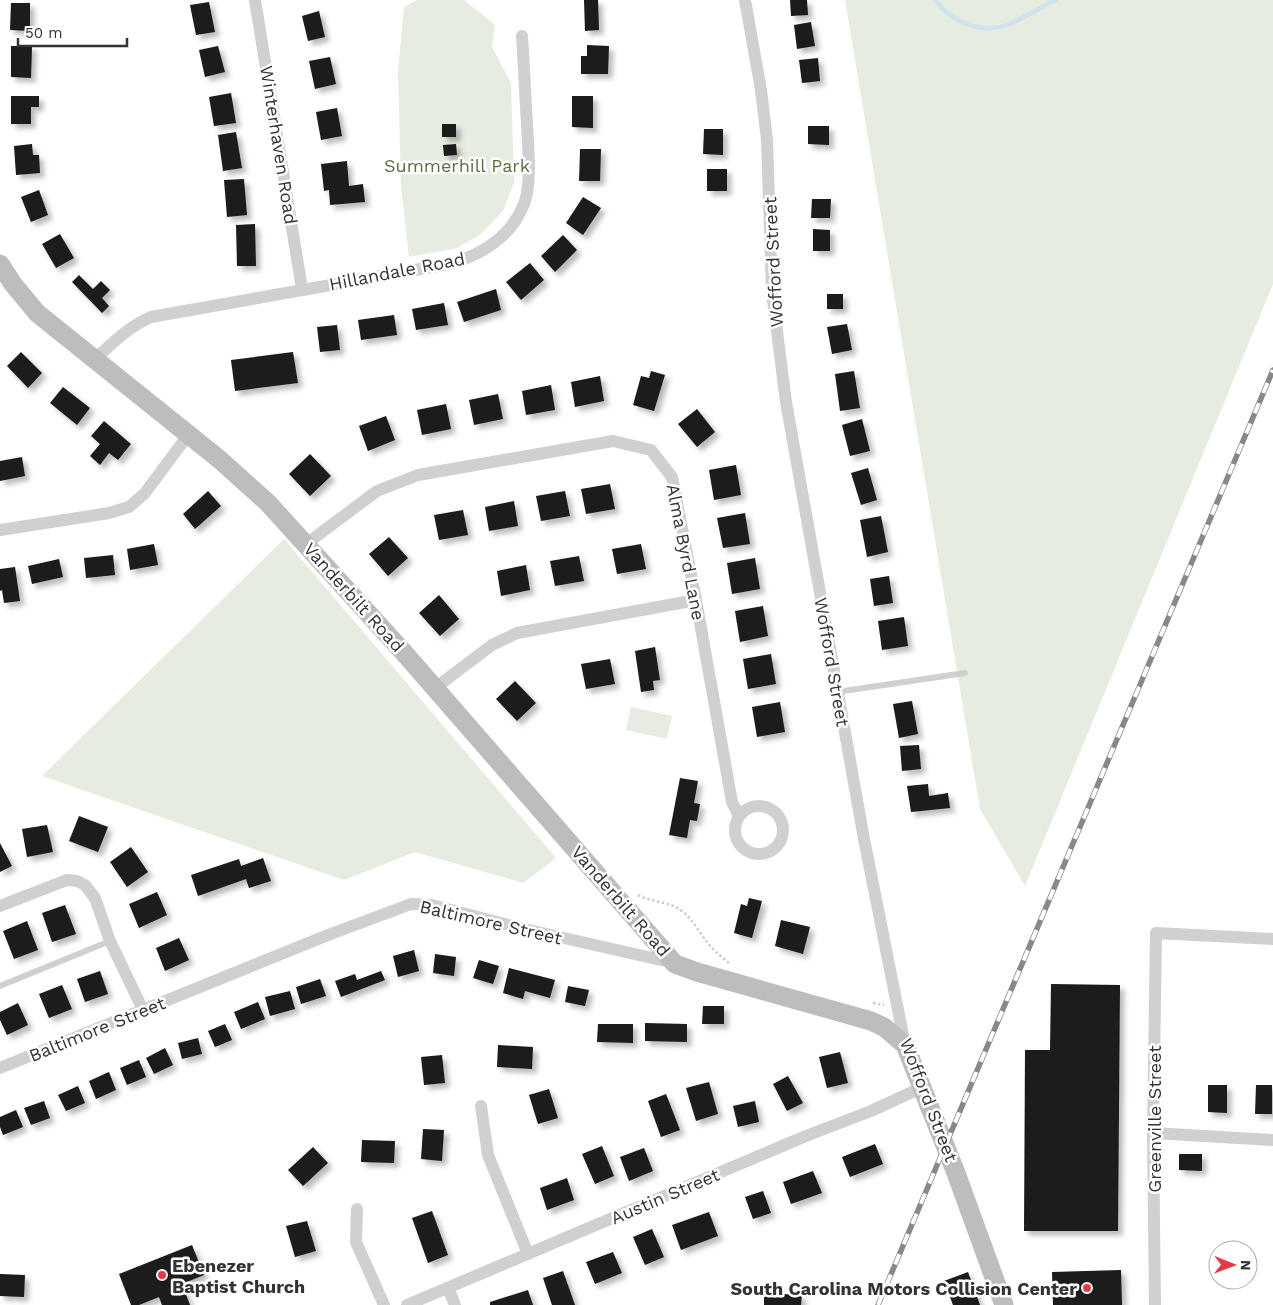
<svg xmlns="http://www.w3.org/2000/svg" width="1273" height="1305" viewBox="0 0 1273 1305" font-family="'Work Sans',sans-serif">
  <style>
    .green { fill: #e6ecdf }
    .lines { fill: none; stroke-linecap: round; stroke-linejoin: round }
    .stream { stroke: #cfe2ee; stroke-width: 4.5 }
    .building { fill: #1a1a1a; filter: url(#shadow) }
    .path { stroke: #cdcdcd; stroke-width: 2.5; stroke-dasharray: 2.5 2.5; stroke-linecap: butt }
    .lane { stroke: #d0d0d0; stroke-width: 6 }
    .street { stroke: #d0d0d0; stroke-width: 12 }
    .secondary { stroke: #bdbdbd; stroke-width: 19 }
    .rail-casing { stroke: #888; stroke-width: 5.5 }
    .rail { stroke: #fff; stroke-width: 4; stroke-dasharray: 11; stroke-linecap: butt }
    .poi-dot { fill: #e63946; stroke: #fff; stroke-width: 2 }
    .labels { text-anchor: middle; dominant-baseline: central; stroke-width: 5; stroke-linejoin: round; paint-order: stroke }
    .street-label { font-size: 18px; fill: #333; stroke: #fff }
    .park-label { font-size: 18px; fill: #56703f; stroke: #fff }
    .poi-label { font-size: 18px; font-weight: bold; fill: #333; stroke: #fff; text-anchor: start }
  </style>
  <defs>
    <filter id="shadow"><feDropShadow dx="4.5" dy="4.5" stdDeviation="2.5" flood-color="#0004"/></filter>
  </defs>
  <rect width="100%" height="100%" fill="#fff"/>
  <g class="green">
    <path d="M417 0H464L495 25 492 47 511 83 514 183 503 211 481 234 457 248 409 257 401 186 398 71 404 7Z"/>
    <path d="M845 0H1273V284L1025 886 980 809Z"/>
    <path d="M284 539 556 858 523 883 415 852 344 880 42 776Z"/>
    <path d="M631 707 672 716 667 739 626 730Z"/>
  </g>
  <g class="lines">
    <path class="stream" d="M936 0C950 22 982 34 1007 25 1024 18 1040 8 1056 0"/>
  </g>
  <g class="building">
    <path d="M584 0H598L599 30 585 31Z"/>
    <path d="M790 0H807L808 15 791 16Z"/>
    <path d="M209 2 215 32 196 35 190 5Z"/>
    <path d="M11 3H30V31L10 30Z"/>
    <path d="M319 11 325 37 308 41 302 16Z"/>
    <path d="M811 22 815 46 797 49 794 25Z"/>
    <path d="M587 45 609 46 608 74H581V56H587Z"/>
    <path d="M11 46H32L31 78 11 77Z"/>
    <path d="M218 46 225 72 205 77 199 50Z"/>
    <path d="M330 57 336 84 315 89 309 61Z"/>
    <path d="M818 58 820 81 802 83 799 60Z"/>
    <path d="M231 93 236 123 214 126 209 97Z"/>
    <path d="M11 96H39V107H31V124H11Z"/>
    <path d="M572 96H593V128L572 127Z"/>
    <path d="M337 108 342 136 321 140 316 112Z"/>
    <rect x="442" y="124" width="14" height="13"/>
    <path d="M808 126H829V145L808 144Z"/>
    <path d="M704 129H723V155L703 154Z"/>
    <path d="M236 132 242 168 223 171 218 135Z"/>
    <path d="M32 144 33 155H39L40 173 16 175 14 146Z"/>
    <path d="M456 144 457 155 444 156 443 145Z"/>
    <path d="M580 149H601L600 181H579Z"/>
    <path d="M347 161 349 186 363 184 365 202 330 205 329 190 324 191 321 164Z"/>
    <rect x="707" y="169" width="20" height="22"/>
    <path d="M244 179 247 215 227 217 224 180Z"/>
    <path d="M39 190 48 215 31 222 21 197Z"/>
    <path d="M583 197 601 208 583 235 566 223Z"/>
    <path d="M812 199H831L830 218H811Z"/>
    <path d="M255 224 256 266H237L236 225Z"/>
    <path d="M813 229 830 230V251H813Z"/>
    <path d="M60 234 74 258 56 268 42 244Z"/>
    <path d="M563 235 577 250 555 272 541 256Z"/>
    <path d="M530 263 544 280 521 300 506 282Z"/>
    <path d="M79 275 93 289 101 281 110 290 102 298 109 306 102 313 72 282Z"/>
    <path d="M496 289 501 310 464 322 457 302Z"/>
    <rect x="827" y="294" width="16" height="15"/>
    <path d="M444 303 448 325 416 330 412 309Z"/>
    <path d="M394 315 397 335 361 340 358 320Z"/>
    <path d="M847 324 852 350 832 354 827 327Z"/>
    <path d="M337 325 340 350 320 352 317 327Z"/>
    <path d="M21 352 42 373 28 388 7 366Z"/>
    <path d="M293 352 298 383 235 391 231 360Z"/>
    <path d="M651 371 665 375 654 411 633 405 641 376 649 378Z"/>
    <path d="M854 371 860 408 840 411 835 374Z"/>
    <path d="M600 376 604 401 575 407 571 382Z"/>
    <path d="M551 385 555 410 526 415 522 391Z"/>
    <path d="M63 387 90 408 77 425 50 403Z"/>
    <path d="M498 394 503 419 474 425 469 400Z"/>
    <path d="M446 404 451 429 422 435 417 410Z"/>
    <path d="M697 409 715 432 697 447 678 424Z"/>
    <path d="M386 416 395 440 368 451 359 426Z"/>
    <path d="M862 419 870 451 850 456 842 425Z"/>
    <path d="M104 421 131 444 118 460 109 453 100 465 90 456 100 444 91 436Z"/>
    <path d="M310 454 331 476 310 496 289 474Z"/>
    <path d="M22 457 25 476 0 481V461Z"/>
    <path d="M736 465 741 495 714 500 709 470Z"/>
    <path d="M868 468 877 500 861 505 851 473Z"/>
    <path d="M610 484 615 509 586 514 581 489Z"/>
    <path d="M208 491 221 506 195 529 183 514Z"/>
    <path d="M565 491 570 516 541 521 536 496Z"/>
    <path d="M514 501 518 526 489 531 485 507Z"/>
    <path d="M463 510 468 535 439 540 434 515Z"/>
    <path d="M745 513 750 544 723 548 717 518Z"/>
    <path d="M881 516 888 552 867 557 860 520Z"/>
    <path d="M389 537 408 558 388 576 369 554Z"/>
    <path d="M154 544 158 565 130 570 127 549Z"/>
    <path d="M641 544 646 569 617 574 612 549Z"/>
    <path d="M113 555 115 575 86 578 84 558Z"/>
    <path d="M579 556 584 581 555 586 550 561Z"/>
    <path d="M755 558 760 589 732 594 727 563Z"/>
    <path d="M59 559 63 577 32 584 28 566Z"/>
    <path d="M526 565 530 590 501 596 497 571Z"/>
    <path d="M15 567 20 601 4 603 2 590 0 591V569Z"/>
    <path d="M889 576 893 603 874 606 870 579Z"/>
    <path d="M439 595 459 619 440 636 419 613Z"/>
    <path d="M763 606 768 636 740 642 735 611Z"/>
    <path d="M904 617 908 646 882 650 878 621Z"/>
    <path d="M655 647 660 680 653 681 654 690 641 692 635 651Z"/>
    <path d="M771 654 776 684 748 689 743 659Z"/>
    <path d="M610 659 615 684 586 689 581 664Z"/>
    <path d="M515 681 536 703 517 721 496 699Z"/>
    <path d="M912 701 918 734 899 738 893 704Z"/>
    <path d="M780 702 785 732 757 737 752 707Z"/>
    <path d="M919 745 921 769 902 771 900 746Z"/>
    <path d="M680 778 698 781 694 803 700 804 697 821 690 820 687 838 669 835Z"/>
    <path d="M928 784 929 796 948 793 950 808 911 812 907 786Z"/>
    <path d="M79 816 108 827 98 852 69 841Z"/>
    <path d="M47 825 53 852 27 857 22 829Z"/>
    <path d="M0 843 12 866 0 872Z"/>
    <path d="M131 847 148 872 127 887 110 862Z"/>
    <path d="M263 858 271 881 249 888 246 879 198 896 191 875 239 859 241 866Z"/>
    <path d="M157 892 167 915 139 928 129 904Z"/>
    <path d="M749 898 762 901 752 938 734 933 741 904 747 906Z"/>
    <path d="M65 905 76 934 52 942 42 913Z"/>
    <path d="M781 920 810 927 803 954 775 946Z"/>
    <path d="M27 921 38 950 14 959 3 931Z"/>
    <path d="M179 938 189 960 165 971 156 948Z"/>
    <path d="M414 950 419 971 398 977 393 956Z"/>
    <path d="M435 954 456 957 454 976 433 973Z"/>
    <path d="M479 960 499 966 493 984 473 978Z"/>
    <path d="M509 968 555 980 550 998 525 991 523 999 503 993Z"/>
    <path d="M100 971 108 994 85 1002 77 979Z"/>
    <path d="M381 971 385 980 341 997 335 981 355 974 357 980Z"/>
    <path d="M320 979 326 996 301 1004 296 987Z"/>
    <path d="M1051 984 1120 985 1118 1231H1024L1025 1050H1050Z"/>
    <path d="M62 985 72 1009 49 1018 39 994Z"/>
    <path d="M568 986 589 990 585 1006 565 1002Z"/>
    <path d="M290 991 295 1009 270 1016 265 997Z"/>
    <path d="M258 1002 265 1019 241 1029 234 1012Z"/>
    <path d="M18 1003 28 1025 7 1035 0 1020V1012Z"/>
    <path d="M703 1006H724V1024H702Z"/>
    <path d="M645 1023 687 1024V1042L645 1041Z"/>
    <path d="M225 1024 232 1040 215 1047 208 1031Z"/>
    <path d="M598 1024H633V1043L597 1042Z"/>
    <path d="M198 1038 202 1054 182 1059 178 1043Z"/>
    <path d="M498 1045 533 1047 532 1069 497 1067Z"/>
    <path d="M165 1048 173 1065 154 1074 146 1058Z"/>
    <path d="M840 1052 848 1083 827 1088 819 1057Z"/>
    <path d="M442 1055 445 1083 424 1085 421 1057Z"/>
    <path d="M139 1060 146 1077 127 1085 120 1068Z"/>
    <path d="M109 1072 116 1090 96 1099 89 1081Z"/>
    <path d="M788 1076 803 1103 787 1111 773 1084Z"/>
    <path d="M709 1082 718 1114 696 1121 686 1088Z"/>
    <path d="M1208 1085H1227V1113L1208 1112Z"/>
    <path d="M1256 1085H1272V1114H1255Z"/>
    <path d="M78 1086 85 1103 66 1111 58 1095Z"/>
    <path d="M549 1089 558 1118 538 1124 529 1095Z"/>
    <path d="M666 1094 680 1130 661 1137 648 1101Z"/>
    <path d="M44 1101 50 1118 31 1125 24 1108Z"/>
    <path d="M755 1101 759 1122 738 1127 733 1106Z"/>
    <path d="M16 1110 23 1127 3 1135 0 1127V1117Z"/>
    <path d="M423 1129 444 1130 442 1161 421 1159Z"/>
    <path d="M362 1140 395 1141 394 1163 361 1162Z"/>
    <path d="M875 1144 883 1164 850 1177 842 1157Z"/>
    <path d="M602 1146 614 1176 595 1184 582 1154Z"/>
    <path d="M313 1147 328 1163 303 1186 288 1170Z"/>
    <path d="M644 1148 653 1171 629 1181 620 1157Z"/>
    <path d="M1179 1154H1202V1171L1179 1170Z"/>
    <path d="M813 1171 822 1193 791 1204 783 1182Z"/>
    <path d="M567 1178 574 1200 547 1210 540 1188Z"/>
    <path d="M763 1191 771 1213 753 1219 745 1197Z"/>
    <path d="M432 1211 448 1255 428 1263 412 1218Z"/>
    <path d="M709 1212 718 1236 681 1250 672 1225Z"/>
    <path d="M307 1221 316 1251 295 1257 286 1226Z"/>
    <path d="M652 1229 664 1257 645 1265 633 1237Z"/>
    <path d="M192 1245 204 1275 182 1284 190 1305H162L159 1297 139 1305H131L119 1274Z"/>
    <path d="M613 1252 622 1273 595 1284 586 1262Z"/>
    <path d="M1121 1270 1122 1305H1053L1052 1272Z"/>
    <path d="M563 1271 575 1305H552L543 1278Z"/>
    <path d="M968 1272 980 1305H953L944 1281Z"/>
    <path d="M0 1274 25 1275 24 1297 0 1296Z"/>
    <path d="M528 1290 533 1305H490V1302Z"/>
    <path d="M764 1293 802 1295 801 1305H764Z"/>
  </g>
  <g class="lines">
    <g class="path">
      <path d="M638 895C651 902 666 901 679 909 694 918 700 936 712 948 718 954 724 959 730 964"/>
      <path d="M873 1003 884 1005"/>
    </g>
    <g class="lane">
      <path d="M837 692 965 673"/>
      <path d="M0 986 110 941"/>
    </g>
    <g class="street">
      <path d="M255 0 302 289"/>
      <path d="M745 0 761 90 767 140 772 292 786 402 864 839 905 1045"/>
      <path d="M95 359C113 343 128 327 151 317L449 264C481 255 511 237 524 204 532 183 528 146 527 124 525 94 524 65 522 36"/>
      <path d="M0 530 109 513 129 507 145 493 188 435"/>
      <path d="M306 544 377 491 418 475 613 441 651 450 672 477 696 600 732 802 739 816"/>
      <path d="M435 688 492 645 517 633 696 600"/>
      <circle cx="759" cy="830" r="24"/>
      <path d="M0 906 67 880 77 881 85 885 95 898 110 941 143 1010"/>
      <path d="M0 1068 328 935 411 904 432 905 520 928 674 963"/>
      <path d="M481 1106 488 1155 528 1254"/>
      <path d="M1153 1133 1273 1140"/>
      <path d="M357 1209 356 1242 384 1305"/>
      <path d="M448 1288 455 1305"/>
      <path d="M407 1305 806 1136 871 1111 923 1087"/>
      <path d="M1155 1305 1153 1133 1156 933 1273 939"/>
    </g>
    <path class="secondary" d="M0 264 13 284 37 313 219 459 268 503 406 655 675 964 697 972 871 1021 884 1027 905 1045 956 1173 1004 1305"/>
    <g class="rail-casing">
      <path id="rail" d="M878 1305 1273 370"/>
    </g>
    <use href="#rail" class="rail"/>
  </g>
  <g class="poi-dot">
    <circle cx="162" cy="1275" r="5"/>
    <circle cx="1087" cy="1288" r="5"/>
  </g>
  <g class="labels">
    <g class="street-label">
      <text transform="translate(279 145) rotate(81)">Winterhaven Road</text>
      <text transform="translate(773 262) rotate(-93)">Wofford Street</text>
      <text transform="translate(397 271) rotate(-11)">Hillandale Road</text>
      <text transform="translate(686 552) rotate(79)">Alma Byrd Lane</text>
      <text transform="translate(354 597) rotate(48)">Vanderbilt Road</text>
      <text transform="translate(832 662) rotate(80)">Wofford Street</text>
      <text transform="translate(621 901) rotate(49)">Vanderbilt Road</text>
      <text transform="translate(491 922) rotate(13)">Baltimore Street</text>
      <text transform="translate(97 1029) rotate(-22)">Baltimore Street</text>
      <text transform="translate(929 1100) rotate(69)">Wofford Street</text>
      <text transform="translate(1154 1119) rotate(-90)">Greenville Street</text>
      <text transform="translate(665 1196) rotate(-23)">Austin Street</text>
    </g>
    <g class="park-label">
      <text x="457" y="165">Summerhill Park</text>
    </g>
    <g class="poi-label">
      <text x="172" y="1265">Ebenezer<tspan x="172" dy="21">Baptist Church</tspan></text>
      <text x="1077" y="1288" text-anchor="end">South Carolina Motors Collision Center</text>
    </g>
  </g>
  <g transform="translate(1233 1265) rotate(91)"><circle r="24" fill="#ffffff" stroke="#adadad"/>
  <path d="M0-4L9 19L0 12L-9 19Z" fill="#e63946"/>
  <text y="-8" font-size="14" font-weight="bold" text-anchor="middle" fill="#333333">N</text>
  </g>
  <path d="M18 38v8h109v-8" fill="none" stroke="#333333" stroke-width="2.5"/>
  <text x="25" y="38" font-size="15" fill="#333333" stroke="#ffffff" stroke-width="4" paint-order="stroke">50 m</text>
</svg>
